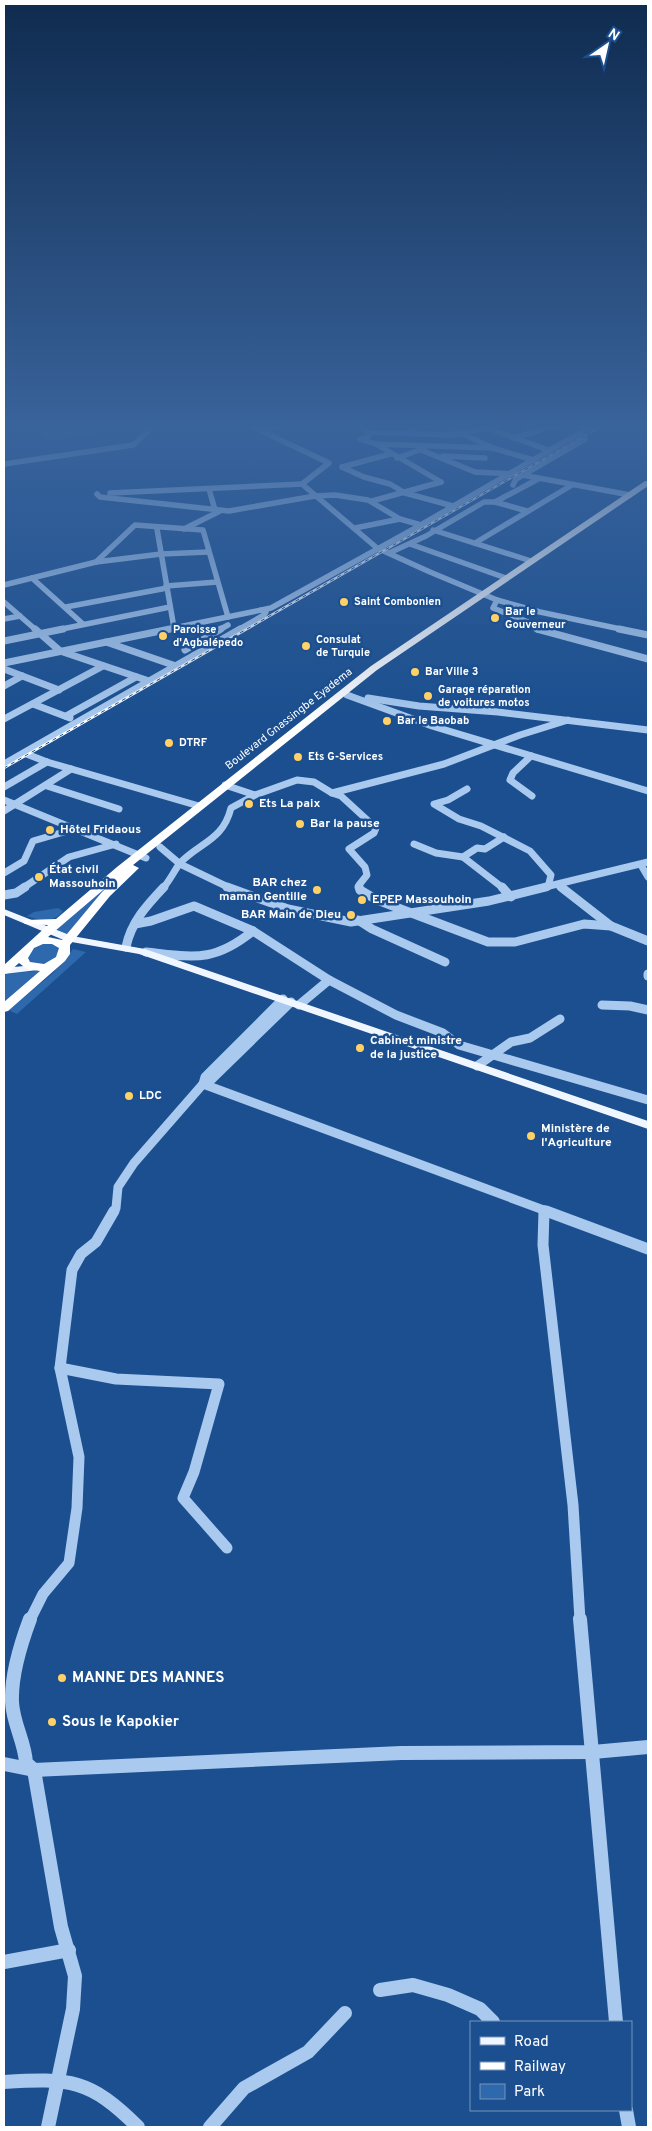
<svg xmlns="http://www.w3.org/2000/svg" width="652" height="2131" viewBox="0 0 652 2131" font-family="Overpass,sans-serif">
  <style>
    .green { fill: #2e69ad }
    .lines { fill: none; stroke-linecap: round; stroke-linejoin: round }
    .minor-far4 { stroke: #a9c9ee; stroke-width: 5.5 }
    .minor-far3 { stroke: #a9c9ee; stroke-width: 7 }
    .minor-far2 { stroke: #a9c9ee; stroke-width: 9 }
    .minor-far1 { stroke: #a9c9ee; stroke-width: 11 }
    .minor { stroke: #a9c9ee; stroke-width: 14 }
    .major { fill: #f0f6ff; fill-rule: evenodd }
    .highway { fill: #fff; fill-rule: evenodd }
    .rail-casing { stroke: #fff; stroke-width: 2.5 }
    .rail { stroke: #1b4f8f; stroke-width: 1; stroke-dasharray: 4; stroke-linecap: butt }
    .poi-dot { fill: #ffd166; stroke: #1b4f8f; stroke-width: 2 }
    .labels { text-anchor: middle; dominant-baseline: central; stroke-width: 5; stroke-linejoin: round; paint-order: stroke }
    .far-poi-label { font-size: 11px; font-weight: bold; fill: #fff; stroke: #1b4f8f; text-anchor: start }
    .far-street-label { font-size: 11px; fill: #fff; stroke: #1b4f8f }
    .poi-label { font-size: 12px; font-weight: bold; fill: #fff; stroke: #1b4f8f; text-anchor: start }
    .near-poi-label { font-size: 15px; font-weight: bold; fill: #fff; stroke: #1b4f8f; text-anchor: start }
  </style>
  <rect width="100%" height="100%" fill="#1b4f8f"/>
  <g class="green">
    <path d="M76 424H82L95 432 49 441 37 432Z"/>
    <path d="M106 886 108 887 71 936 55 929Z"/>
    <path d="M58 908 63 911C54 923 40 921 27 916L34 912Z"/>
    <path d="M46 943 56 944 62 952 47 965 27 963V953L37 945Z"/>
    <path d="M73 949 86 952 17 1014 8 1010 53 973Z"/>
    <path d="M45 970 4 1004V976L6 974Z"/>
  </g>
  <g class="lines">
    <g class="minor-far4">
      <path d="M359 424 367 432 454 435 503 424"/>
      <path d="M442 424 493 448 533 460"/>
      <path d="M575 424 590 427"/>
      <path d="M488 428 548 450"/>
      <path d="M261 430 289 424"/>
      <path d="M367 432 369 436 360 439 376 444 441 482"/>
      <path d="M409 433 420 424"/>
      <path d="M513 438 560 424"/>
      <path d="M376 444 493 448"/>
      <path d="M419 449 475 472 517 474 630 495"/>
      <path d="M443 456 485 458"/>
      <path d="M397 458 425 448"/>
      <path d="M4 464 133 445 156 424"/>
      <path d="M342 467 364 477 390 484 405 493 453 506"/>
      <path d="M342 467 390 454"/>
      <path d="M302 484 377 548 430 572 497 600 540 612 625 630"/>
      <path d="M513 485 516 479 585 439 578 434"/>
      <path d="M209 489 215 510"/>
      <path d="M110 493 302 484 329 463 247 424"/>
      <path d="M97 494 100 497 229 511 315 496 335 495 368 500 400 519 421 525"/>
      <path d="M372 501 441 482"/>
      <path d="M495 502 538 479"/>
      <path d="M355 528 400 519"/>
      <path d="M157 529 174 628"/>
      <path d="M184 529 220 511"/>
      <path d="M433 530 531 561"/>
      <path d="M475 543 572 485"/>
      <path d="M410 544 506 578"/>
      <path d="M389 553 426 536 484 502H495L527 511"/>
      <path d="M96 562 135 525 203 530 228 617"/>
      <path d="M32 578 83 624"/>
      <path d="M4 585 96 562 161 554 208 552"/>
      <path d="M166 586 217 582"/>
      <path d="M497 600 493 608 528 622 538 630"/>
      <path d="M4 602 36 630"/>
      <path d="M66 607 167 588"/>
      <path d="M4 619 20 616"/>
      <path d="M57 630 170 607"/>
      <path d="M164 630 271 608 419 526 595 424"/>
      <path d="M219 630 228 625"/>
      <path d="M238 630 264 615 266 612 261 610"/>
    </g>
    <g class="minor-far3">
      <path d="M35 629 60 651 149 681"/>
      <path d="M537 629 648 659"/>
      <path d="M619 629 648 635"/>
      <path d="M4 641 63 629"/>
      <path d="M106 642 176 666"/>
      <path d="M185 650 221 629"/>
      <path d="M4 663 170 629"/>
      <path d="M4 669 59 690"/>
      <path d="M4 686 22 676"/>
      <path d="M347 695 432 726 648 791"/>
      <path d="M368 698 419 706 498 712 648 730"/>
      <path d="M33 704 70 718"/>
      <path d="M66 716 136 677"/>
      <path d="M4 719 103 666"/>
      <path d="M24 753 47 762 199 806"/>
      <path d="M531 756 513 773 510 780 532 796"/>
      <path d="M4 764 240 629"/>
      <path d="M225 785 255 795 297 780 314 782 332 793 444 764 520 735 568 720"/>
      <path d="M47 786 119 809"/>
      <path d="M4 787 47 762"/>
      <path d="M467 789 448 800 434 804 459 819 481 826 530 851 551 875 548 887"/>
      <path d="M332 793 341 796 376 828 374 833 349 849 365 867 367 875 359 885 360 888"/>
      <path d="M4 800 146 858"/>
      <path d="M4 811 71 769"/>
      <path d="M414 844 436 853 463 857 503 888"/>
      <path d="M160 847 180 864 230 888"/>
      <path d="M463 857 477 848 485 849 504 837"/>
      <path d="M641 865 648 877"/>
      <path d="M4 873 24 861 33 841 74 829"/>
      <path d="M558 885 562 888"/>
      <path d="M23 888 69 857 116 844"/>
      <path d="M163 888C170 881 176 867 181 862 201 842 223 840 231 808L255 795"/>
      <path d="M541 888 648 862"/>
    </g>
    <g class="minor-far2">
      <path d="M227 887 288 909 351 922 489 901 546 887"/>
      <path d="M359 887 360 890 377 900 488 942H515L584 924 611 926 648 941"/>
      <path d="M502 887 511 897"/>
      <path d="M561 887 611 926"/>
      <path d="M4 895 16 893 25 887"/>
      <path d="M358 920 372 929 445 962"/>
      <path d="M135 924 151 921 194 906 253 931 329 980 396 1015 443 1033 459 1045 648 1100"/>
      <path d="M126 947C131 922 147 905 164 887"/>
      <path d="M146 952C194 957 213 963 253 931"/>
      <path d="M648 974V976"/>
      <path d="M299 1005 329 980"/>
      <path d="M602 1005 630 1006 648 1010"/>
      <path d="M477 1066 511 1042 530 1038 560 1019"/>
      <path d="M203 1084 549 1212"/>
      <path d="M203 1084 205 1077 283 999"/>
      <path d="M113 1212 116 1208 118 1187 134 1163 203 1084 210 1081 291 1002"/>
      <path d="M544 1212V1210"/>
    </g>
    <g class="minor-far1">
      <path d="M544 1211 543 1245 573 1505 580 1620"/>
      <path d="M546 1211 648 1249"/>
      <path d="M60 1368 116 1379 219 1384 194 1472 183 1498 227 1548"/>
      <path d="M30 1620 43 1594 69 1563 77 1508 79 1457 60 1368 72 1270 81 1254 96 1242 114 1211"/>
    </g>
    <g class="minor">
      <path d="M30 1619C21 1643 11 1676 12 1702 13 1724 25 1742 26 1763L34 1770 61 1927 75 1976 73 2009 48 2127"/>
      <path d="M580 1619 616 2022"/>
      <path d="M4 1764 34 1770 401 1753 593 1752 648 1747"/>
      <path d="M4 1962 69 1950"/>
      <path d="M380 1990 413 1985 448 1995 480 2009 493 2022"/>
      <path d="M4 2082C70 2078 90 2079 138 2127"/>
      <path d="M626 2110 629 2127"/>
      <path d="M210 2127 244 2088 308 2052 345 2013"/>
    </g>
    <g class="major">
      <path d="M4 909 72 936 145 949 648 1121V1129L139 954 66 941 4 915Z"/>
      <path d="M34 965 38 966 39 968 38 970 4 974V968Z"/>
    </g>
    <path class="highway" d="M645 481H648V486L377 670 133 865 139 868 110 896 70 945V954L65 961 8 1011 4 1012V1002L40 971 27 969 19 963 8 973 4 974V965L48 925 25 924 23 922 25 920 56 919 117 867 371 666ZM116 879 102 892 62 940 48 937ZM43 944H52L59 948 56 957 44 964 30 962 28 958 34 948Z"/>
    <g class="rail-casing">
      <path id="rail" d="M4 768 605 424"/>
    </g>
    <use href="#rail" class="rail"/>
  </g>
  <linearGradient id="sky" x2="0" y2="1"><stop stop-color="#0f2b4f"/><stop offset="0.59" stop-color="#39639b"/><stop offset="1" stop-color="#39639b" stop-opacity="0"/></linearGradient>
  <rect width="652" height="722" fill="url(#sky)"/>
  <g class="poi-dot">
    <circle cx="344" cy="602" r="5"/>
    <circle cx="495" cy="618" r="5"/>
    <circle cx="163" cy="636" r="5"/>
    <circle cx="306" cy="646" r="5"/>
    <circle cx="415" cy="672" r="5"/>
    <circle cx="428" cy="696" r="5"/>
    <circle cx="387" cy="721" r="5"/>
    <circle cx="169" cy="743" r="5"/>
    <circle cx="298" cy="757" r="5"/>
    <circle cx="249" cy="804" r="5"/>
    <circle cx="300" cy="824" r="5"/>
    <circle cx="50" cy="830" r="5"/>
    <circle cx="39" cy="877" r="5"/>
    <circle cx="317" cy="890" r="5"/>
    <circle cx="362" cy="900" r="5"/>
    <circle cx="351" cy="915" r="5"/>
    <circle cx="360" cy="1048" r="5"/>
    <circle cx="129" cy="1096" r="5"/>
    <circle cx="531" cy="1136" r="5"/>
    <circle cx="62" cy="1678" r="5"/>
    <circle cx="52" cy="1722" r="5"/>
  </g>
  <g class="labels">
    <g class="far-poi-label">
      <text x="354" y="602">Saint Combonien</text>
      <text x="505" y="612">Bar le<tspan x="505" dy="13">Gouverneur</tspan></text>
      <text x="173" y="630">Paroisse<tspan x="173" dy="13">d'Agbalépedo</tspan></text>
      <text x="316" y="640">Consulat<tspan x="316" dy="13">de Turquie</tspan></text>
      <text x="425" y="672">Bar Ville 3</text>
      <text x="438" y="690">Garage réparation<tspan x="438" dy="13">de voitures motos</tspan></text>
      <text x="397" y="721">Bar le Baobab</text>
      <text x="179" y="743">DTRF</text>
      <text x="308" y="757">Ets G-Services</text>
    </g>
    <g class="far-street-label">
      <text transform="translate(289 719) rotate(-38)">Boulevard Gnassingbe Eyadema</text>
    </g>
    <g class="poi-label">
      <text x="259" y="804">Ets La paix</text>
      <text x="310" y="824">Bar la pause</text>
      <text x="60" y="830">Hôtel Fridaous</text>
      <text x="49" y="870">État civil<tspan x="49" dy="14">Massouhoin</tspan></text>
      <text x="307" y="883" text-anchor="end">BAR chez<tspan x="307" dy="14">maman Gentille</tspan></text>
      <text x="372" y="900">EPEP Massouhoin</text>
      <text x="341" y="915" text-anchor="end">BAR Main de Dieu</text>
      <text x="370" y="1041">Cabinet ministre<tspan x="370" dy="14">de la justice</tspan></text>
      <text x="139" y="1096">LDC</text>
      <text x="541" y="1129">Ministère de<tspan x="541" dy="14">l'Agriculture</tspan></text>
    </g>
    <g class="near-poi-label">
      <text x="72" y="1678">MANNE DES MANNES</text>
      <text x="62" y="1722">Sous le Kapokier</text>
    </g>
  </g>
  <rect width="652" height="2131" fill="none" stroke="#ffffff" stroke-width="10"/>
  <rect x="470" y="2021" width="162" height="90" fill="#1b4f8f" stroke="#7695bc"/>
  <rect x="480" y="2037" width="25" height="8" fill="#f0f6ff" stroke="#7695bc"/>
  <text x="514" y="2046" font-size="15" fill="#ffffff">Road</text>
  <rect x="480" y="2062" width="25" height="8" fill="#ffffff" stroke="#7695bc"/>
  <text x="514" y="2071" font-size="15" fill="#ffffff">Railway</text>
  <rect x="480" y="2084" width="25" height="15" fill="#2e69ad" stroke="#7695bc"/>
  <text x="514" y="2096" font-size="15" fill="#ffffff">Park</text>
  <g transform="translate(607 45) rotate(34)" stroke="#1b4f8f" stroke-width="4" paint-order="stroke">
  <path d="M0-4L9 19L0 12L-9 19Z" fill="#ffffff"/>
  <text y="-8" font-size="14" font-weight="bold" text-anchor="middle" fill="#ffffff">N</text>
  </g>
</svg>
